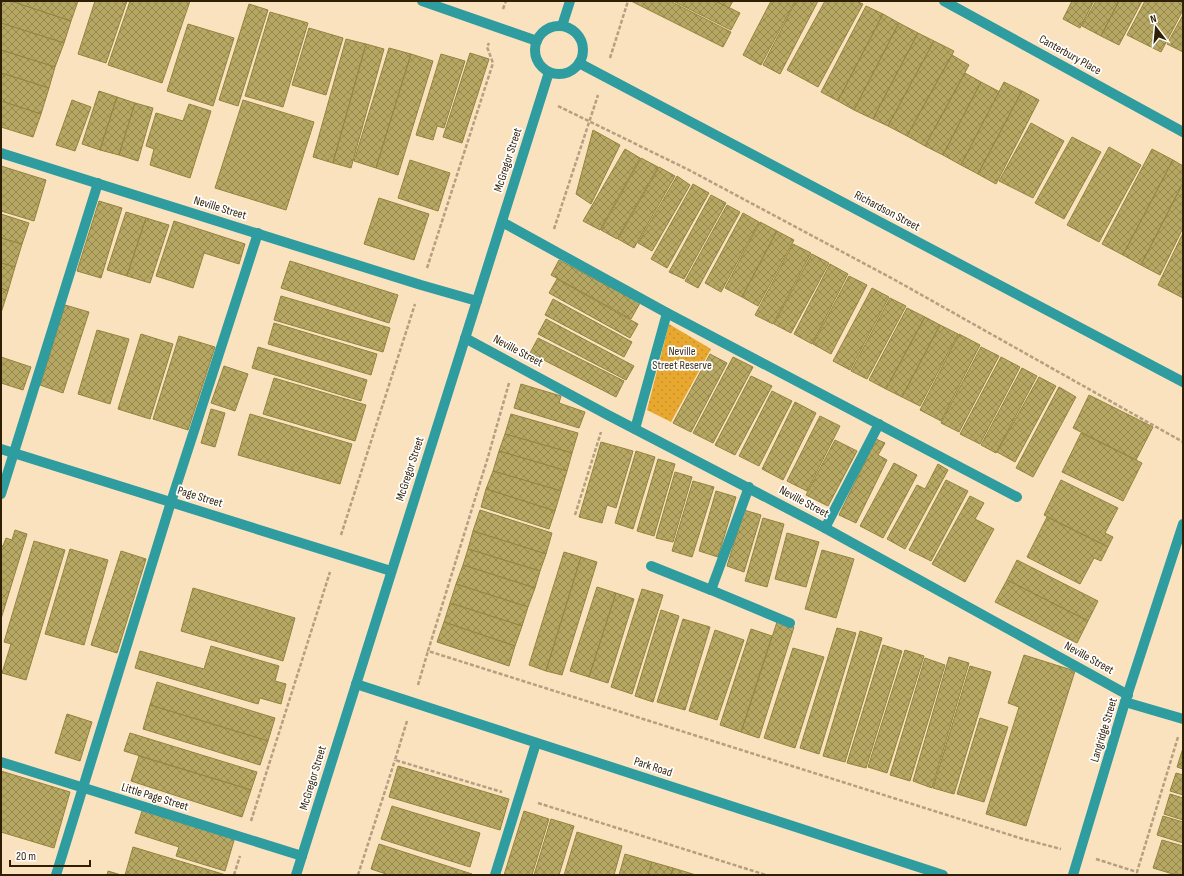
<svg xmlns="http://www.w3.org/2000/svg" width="1184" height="876" viewBox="0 0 1184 876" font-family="'Sofia Sans Condensed',sans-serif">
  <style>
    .park { fill: url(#park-dots) }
    .building { fill: url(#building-cross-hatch); stroke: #92843e }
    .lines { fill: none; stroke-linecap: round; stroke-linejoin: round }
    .path { stroke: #b59f7f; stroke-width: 2.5; stroke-dasharray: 4 2; stroke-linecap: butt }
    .service { stroke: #2f9c9f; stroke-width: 10 }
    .minor { stroke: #2f9c9f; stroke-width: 10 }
    .labels { text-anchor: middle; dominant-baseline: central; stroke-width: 3.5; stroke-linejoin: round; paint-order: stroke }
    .street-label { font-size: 12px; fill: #2e1f05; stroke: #fff }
    .park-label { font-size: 12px; fill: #3f321f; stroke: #fff }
  </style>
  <defs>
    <pattern id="park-dots" width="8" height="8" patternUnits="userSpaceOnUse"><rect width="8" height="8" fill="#e8a830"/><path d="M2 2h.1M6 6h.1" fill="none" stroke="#c79029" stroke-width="1.8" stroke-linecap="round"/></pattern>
    <pattern id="building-cross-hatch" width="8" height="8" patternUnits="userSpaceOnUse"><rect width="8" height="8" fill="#b6a863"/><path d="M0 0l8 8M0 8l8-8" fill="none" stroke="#948850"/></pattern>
  </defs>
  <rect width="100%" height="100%" fill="#fbe2be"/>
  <path class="park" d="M669 324 711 349 671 422 647 410Z"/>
  <g class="building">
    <path d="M1 1H11L71 21 64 43 1 23Z"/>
    <path d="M11 1H78L71 21Z"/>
    <path d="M95 1H127L106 63 78 54Z"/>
    <path d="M130 1H190L162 83 108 65Z"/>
    <path d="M631 1H670L731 32 723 47Z"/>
    <path d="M673 1H716L740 13 731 30Z"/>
    <path d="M716 1H733L729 8Z"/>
    <path d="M771 1H795L761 65 743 55Z"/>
    <path d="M796 1H818L780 74 763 65Z"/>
    <path d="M825 1H856L863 4 818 87 787 70Z"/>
    <path d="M1072 1H1094L1080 28 1063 19Z"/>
    <path d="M1096 1H1119L1101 36 1082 26Z"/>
    <path d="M1119 1H1142L1119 45 1101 36Z"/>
    <path d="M1145 1H1183V10L1161 52 1127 35Z"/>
    <path d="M249 4 268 10 238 106 219 100Z"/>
    <path d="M866 6 883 14 838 101 821 92Z"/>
    <path d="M270 12 308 23 283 107 245 96Z"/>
    <path d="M883 14 899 23 854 110 838 101Z"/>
    <path d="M1183 15V52L1167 44Z"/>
    <path d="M1 23 64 43 55 67 1 50Z"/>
    <path d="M899 23 918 33 873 119 854 110Z"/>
    <path d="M188 24 234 38 213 106 167 91Z"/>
    <path d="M309 28 343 38 326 95 292 85Z"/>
    <path d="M918 33 934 41 888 126 873 119Z"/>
    <path d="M346 39 366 44 333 163 313 157Z"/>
    <path d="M934 41 954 51 907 136 888 126Z"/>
    <path d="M366 44 384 49 351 168 333 163Z"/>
    <path d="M389 48 411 54 376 168 354 161Z"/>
    <path d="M1 50 55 67 49 88 1 73Z"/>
    <path d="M470 53 489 59 462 143 443 137Z"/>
    <path d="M411 54 433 61 398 175 376 168Z"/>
    <path d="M441 54 465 61 444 128 437 126 433 140 416 135Z"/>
    <path d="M952 55 969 65 925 146 907 136Z"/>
    <path d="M1 73 49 88 41 114 1 101Z"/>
    <path d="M965 73 981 82 943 155 925 146Z"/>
    <path d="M981 82 1000 92 961 165 943 155Z"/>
    <path d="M1004 82 1022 91 978 174 961 165Z"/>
    <path d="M99 91 117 97 100 150 82 144Z"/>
    <path d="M1022 91 1039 100 996 184 978 174Z"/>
    <path d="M117 97 135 103 119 155 100 150Z"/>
    <path d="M72 100 91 107 75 151 56 145Z"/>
    <path d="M243 100 314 122 286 210 215 188Z"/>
    <path d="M1 101 41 114 33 137 1 127Z"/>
    <path d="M135 103 153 108 138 161 119 155Z"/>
    <path d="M189 104 211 111 190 178 150 165 154 149 146 146 156 113 183 121Z"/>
    <path d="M1031 123 1064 141 1033 198 999 181Z"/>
    <path d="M593 130 620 145 591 204 576 194Z"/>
    <path d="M1072 137 1101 152 1064 219 1035 203Z"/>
    <path d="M1109 147 1141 165 1099 242 1067 225Z"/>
    <path d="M625 149 640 158 600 230 583 221Z"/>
    <path d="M1152 149 1173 160 1123 255 1102 244Z"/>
    <path d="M641 158 658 167 617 239 601 230Z"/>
    <path d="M410 160 450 173 438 211 398 198Z"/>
    <path d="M1173 160 1183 166V183L1141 265 1123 255Z"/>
    <path d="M1 166 46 180 34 221 1 211Z"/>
    <path d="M659 167 675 176 634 248 618 239Z"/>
    <path d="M677 176 690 185 652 251 638 243Z"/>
    <path d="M1183 183V228L1160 275 1141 265Z"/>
    <path d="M693 184 709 193 667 268 651 259Z"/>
    <path d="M711 195 726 203 684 279 669 272Z"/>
    <path d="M379 198 429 214 414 260 364 244Z"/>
    <path d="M99 201 122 208 101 278 77 271Z"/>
    <path d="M727 205 740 212 698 288 685 281Z"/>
    <path d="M126 212 146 218 127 276 107 270Z"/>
    <path d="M743 213 759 222 721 292 705 283Z"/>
    <path d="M1 214 29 223 22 244 1 238Z"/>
    <path d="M146 218 169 225 150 283 127 276Z"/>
    <path d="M174 221 245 244 239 264 204 253 193 288 156 276Z"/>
    <path d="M760 222 777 231 742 297 725 288Z"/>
    <path d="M777 231 794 240 758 306 742 297Z"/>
    <path d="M1183 233V298L1158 285Z"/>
    <path d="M1 238 22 244 15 267 1 263Z"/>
    <path d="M793 244 811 253 773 324 755 315Z"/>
    <path d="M812 254 829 263 791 333 774 324Z"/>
    <path d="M559 260 640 303 631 319 551 275Z"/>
    <path d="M290 261 398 295 389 323 281 288Z"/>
    <path d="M1 263 15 267 8 291 1 288Z"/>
    <path d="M830 264 848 274 812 344 794 334Z"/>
    <path d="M849 276 867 285 831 354 813 344Z"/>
    <path d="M557 279 638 324 630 338 549 293Z"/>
    <path d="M1 288 8 291 1 313Z"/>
    <path d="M872 288 889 297 850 370 833 361Z"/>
    <path d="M281 296 390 328 383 352 274 320Z"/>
    <path d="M890 298 906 306 867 379 851 371Z"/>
    <path d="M553 299 632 342 624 357 545 315Z"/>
    <path d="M65 305 89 312 63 393 40 385Z"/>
    <path d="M907 308 925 317 886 389 869 380Z"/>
    <path d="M925 317 940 325 902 397 886 389Z"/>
    <path d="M546 319 634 366 626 380 538 334Z"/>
    <path d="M274 323 377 354 371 375 268 344Z"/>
    <path d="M940 325 958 334 920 406 902 397Z"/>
    <path d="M97 330 129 339 110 404 78 394Z"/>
    <path d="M141 334 173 344 150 419 118 409Z"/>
    <path d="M959 334 980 345 941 421 920 410Z"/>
    <path d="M179 336 215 347 188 430 153 419Z"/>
    <path d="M538 338 624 381 616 397 530 353Z"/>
    <path d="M258 347 367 380 361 401 252 368Z"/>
    <path d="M981 347 999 356 959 432 941 423Z"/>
    <path d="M710 354 727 363 691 432 673 423Z"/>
    <path d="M1 357 31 367 23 390 1 383Z"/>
    <path d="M733 357 753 367 713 443 693 433Z"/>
    <path d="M1001 357 1020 367 980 444 960 434Z"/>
    <path d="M224 366 248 374 235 411 211 403Z"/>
    <path d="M1022 368 1037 376 996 453 981 445Z"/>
    <path d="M751 376 772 386 735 455 715 445Z"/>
    <path d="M1039 377 1056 386 1015 462 997 452Z"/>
    <path d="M274 378 366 405 355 441 263 414Z"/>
    <path d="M521 384 561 396 559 403 585 412 579 428 514 408Z"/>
    <path d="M1059 387 1076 397 1033 477 1016 468Z"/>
    <path d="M772 391 792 401 759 466 739 456Z"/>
    <path d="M1089 395 1153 427 1136 460 1073 428Z"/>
    <path d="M795 402 816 413 783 480 762 469Z"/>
    <path d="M211 409 225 413 215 447 201 443Z"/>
    <path d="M250 414 352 444 340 484 238 455Z"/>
    <path d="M511 414 578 433 572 453 505 434Z"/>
    <path d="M820 416 840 426 807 491 787 481Z"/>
    <path d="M1081 433 1142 463 1123 501 1062 472Z"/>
    <path d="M505 434 572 453 567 471 499 451Z"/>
    <path d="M876 439 885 443 878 455 887 460 856 523 839 515Z"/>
    <path d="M835 440 857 451 828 506 806 495Z"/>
    <path d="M601 442 633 451 616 508 607 505 602 523 579 517Z"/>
    <path d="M499 451 567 471 561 491 493 471Z"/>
    <path d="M636 451 655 457 633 529 615 523Z"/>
    <path d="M658 459 675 464 654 536 637 531Z"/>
    <path d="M894 463 917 475 883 538 860 526Z"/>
    <path d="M938 464 948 470 905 549 887 539 917 485 925 489Z"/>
    <path d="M493 471 561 491 555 511 486 489Z"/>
    <path d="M675 472 692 477 673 542 656 538Z"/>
    <path d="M946 480 968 491 931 561 909 550Z"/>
    <path d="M1061 480 1118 508 1105 533 1113 537 1108 547 1044 515Z"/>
    <path d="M693 481 714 487 692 557 672 551Z"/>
    <path d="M486 489 555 511 549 529 481 507Z"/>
    <path d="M716 491 736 497 718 557 699 551Z"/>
    <path d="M970 496 984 503 975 519 994 529 965 582 932 564Z"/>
    <path d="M480 510 552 533 546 554 473 531Z"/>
    <path d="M744 510 761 515 744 572 727 566Z"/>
    <path d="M1047 517 1108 547 1101 561 1094 558 1080 584 1027 557Z"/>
    <path d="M763 518 784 524 767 587 745 581Z"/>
    <path d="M15 530 27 534 1 619V545L3 546 6 538 12 540Z"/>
    <path d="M473 531 546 554 540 571 468 549Z"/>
    <path d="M787 533 819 542 806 587 775 579Z"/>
    <path d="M34 541 65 550 26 680 2 673 11 644 4 642Z"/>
    <path d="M70 549 108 560 84 645 45 634Z"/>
    <path d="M468 549 540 571 535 588 463 565Z"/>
    <path d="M822 550 854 559 836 618 805 609Z"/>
    <path d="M121 551 146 559 117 653 91 645Z"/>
    <path d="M564 552 581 557 546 671 529 665Z"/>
    <path d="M581 557 597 562 562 675 546 671Z"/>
    <path d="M1017 560 1098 601 1088 621 1007 580Z"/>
    <path d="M463 565 535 588 528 607 456 584Z"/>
    <path d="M1007 580 1088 621 1077 643 995 602Z"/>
    <path d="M456 584 528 607 522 626 450 603Z"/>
    <path d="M597 587 616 593 589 677 570 671Z"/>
    <path d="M193 588 295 618 283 661 181 631Z"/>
    <path d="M642 589 663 595 632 694 611 687Z"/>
    <path d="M616 593 634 599 608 683 589 677Z"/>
    <path d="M450 603 522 626 515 646 444 622Z"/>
    <path d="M661 610 679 616 653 702 635 696Z"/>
    <path d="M683 619 710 627 685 710 657 702Z"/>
    <path d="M444 622 515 646 509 666 437 642Z"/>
    <path d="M777 622 794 627 759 738 741 732Z"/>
    <path d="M837 628 856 633 819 754 800 748Z"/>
    <path d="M751 629 772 636 741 732 720 725Z"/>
    <path d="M715 630 744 640 717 720 689 711Z"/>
    <path d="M860 631 882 638 845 762 823 756Z"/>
    <path d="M883 645 902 651 866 768 847 763Z"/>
    <path d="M211 646 279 666 275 681 286 684 281 704 260 698 258 704 135 668 140 651 204 669Z"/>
    <path d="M793 648 824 657 795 748 764 738Z"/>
    <path d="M905 650 924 656 887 773 868 767Z"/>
    <path d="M1024 655 1075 671 1026 826 986 814 1019 707 1008 703Z"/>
    <path d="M949 657 969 663 932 788 913 781Z"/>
    <path d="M925 658 945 665 910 781 890 775Z"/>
    <path d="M970 666 991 672 954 794 933 788Z"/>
    <path d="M157 682 275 718 268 741 150 705Z"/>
    <path d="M150 705 268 741 260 765 143 729Z"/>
    <path d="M67 714 92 722 80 761 55 753Z"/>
    <path d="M980 718 1008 727 984 802 957 794Z"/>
    <path d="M130 733 257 772 251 790 124 751Z"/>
    <path d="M1183 748V769L1177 767Z"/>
    <path d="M139 756 251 790 242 817 131 781Z"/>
    <path d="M398 766 509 799 500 830 389 797Z"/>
    <path d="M1 771 70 792 54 848 1 832Z"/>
    <path d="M1176 773 1183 775V795L1170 791Z"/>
    <path d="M1170 794 1183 798V820L1164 814Z"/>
    <path d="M392 806 480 833 470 867 381 839Z"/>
    <path d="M143 808 235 837 225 871 176 856 179 847 135 833Z"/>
    <path d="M524 811 549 819 532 875H504Z"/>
    <path d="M1163 816 1183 822V843L1157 835Z"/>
    <path d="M551 819 574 826 559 875H534Z"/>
    <path d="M577 832 622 846 614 875H564Z"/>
    <path d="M1162 840 1183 846V875H1176L1153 868Z"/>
    <path d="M379 844 472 874 389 875 371 869Z"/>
    <path d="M133 847 226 875H125Z"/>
    <path d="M625 854 652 862 648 875H619Z"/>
    <path d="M652 862 673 868 671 875H648Z"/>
    <path d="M673 868 696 875H671Z"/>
    <path d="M108 871 121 875H107Z"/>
  </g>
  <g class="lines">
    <g class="path">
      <path d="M503 9 506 1"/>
      <path d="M610 58 628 1"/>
      <path d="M558 106 689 170 895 280 1183 442"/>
      <path d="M554 229 598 95"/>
      <path d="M427 268 493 63 487 47 489 43"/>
      <path d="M509 383 488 457 428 651 1023 839 1061 849"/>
      <path d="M575 515 601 432"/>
      <path d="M341 535 415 304"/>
      <path d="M418 685 428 651"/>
      <path d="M407 721 395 760 502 792"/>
      <path d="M538 803 766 875"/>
      <path d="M251 821 330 572"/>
      <path d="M1096 859 1137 872 1178 737"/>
      <path d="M234 875 240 856"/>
      <path d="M358 875 395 760"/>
    </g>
    <g class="service">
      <path d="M944 1 1183 132"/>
      <path d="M502 222 667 313 1017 497"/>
      <path d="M635 429 667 313"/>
      <path d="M1 494 98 183"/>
      <path d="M825 528 879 424"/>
      <path d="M651 566 711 590 749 487"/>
      <path d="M711 590 790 623"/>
      <path d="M1 762 302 856"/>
      <path d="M56 875 171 502 258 233"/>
      <path d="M495 875 536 743"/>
    </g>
    <g class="minor">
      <path d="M422 1 537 41"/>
      <path d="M562 26 570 1"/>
      <circle cx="559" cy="50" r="24"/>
      <path d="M579 63 1183 382"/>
      <path d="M1 153 421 285 477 301"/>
      <path d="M465 338 606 414 825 528 1128 695"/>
      <path d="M1 449 391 571"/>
      <path d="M356 684 943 875"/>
      <path d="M1125 702 1183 719"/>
      <path d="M296 875 549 72"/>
      <path d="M1073 875 1125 702 1183 524"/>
    </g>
  </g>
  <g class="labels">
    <g class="street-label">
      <text transform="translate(1070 55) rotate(29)">Canterbury Place</text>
      <text transform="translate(508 160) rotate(-72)">McGregor Street</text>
      <text transform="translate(220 208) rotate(17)">Neville Street</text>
      <text transform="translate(887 211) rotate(28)">Richardson Street</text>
      <text transform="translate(518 351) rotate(28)">Neville Street</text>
      <text transform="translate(410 469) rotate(-72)">McGregor Street</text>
      <text transform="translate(200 497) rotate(17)">Page Street</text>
      <text transform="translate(804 502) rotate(28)">Neville Street</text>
      <text transform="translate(1089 658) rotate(29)">Neville Street</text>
      <text transform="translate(1104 730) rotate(-73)">Langridge Street</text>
      <text transform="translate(653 767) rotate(18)">Park Road</text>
      <text transform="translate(313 778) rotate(-73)">McGregor Street</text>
      <text transform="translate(155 797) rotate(17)">Little Page Street</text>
    </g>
    <g class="park-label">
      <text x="682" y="351">Neville<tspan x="682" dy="14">Street Reserve</tspan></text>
    </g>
  </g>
  <rect width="1184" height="876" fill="none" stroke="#2e1f05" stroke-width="4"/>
  <g transform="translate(1156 28) rotate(344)" stroke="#ffffff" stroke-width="3" paint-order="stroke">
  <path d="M0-3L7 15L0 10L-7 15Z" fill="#2e1f05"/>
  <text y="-6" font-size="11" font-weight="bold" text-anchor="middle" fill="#2e1f05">N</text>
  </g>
  <path d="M10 860v6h80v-6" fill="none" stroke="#2e1f05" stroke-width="2"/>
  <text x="16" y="860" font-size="12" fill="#2e1f05" stroke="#ffffff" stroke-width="3" paint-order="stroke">20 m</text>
</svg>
